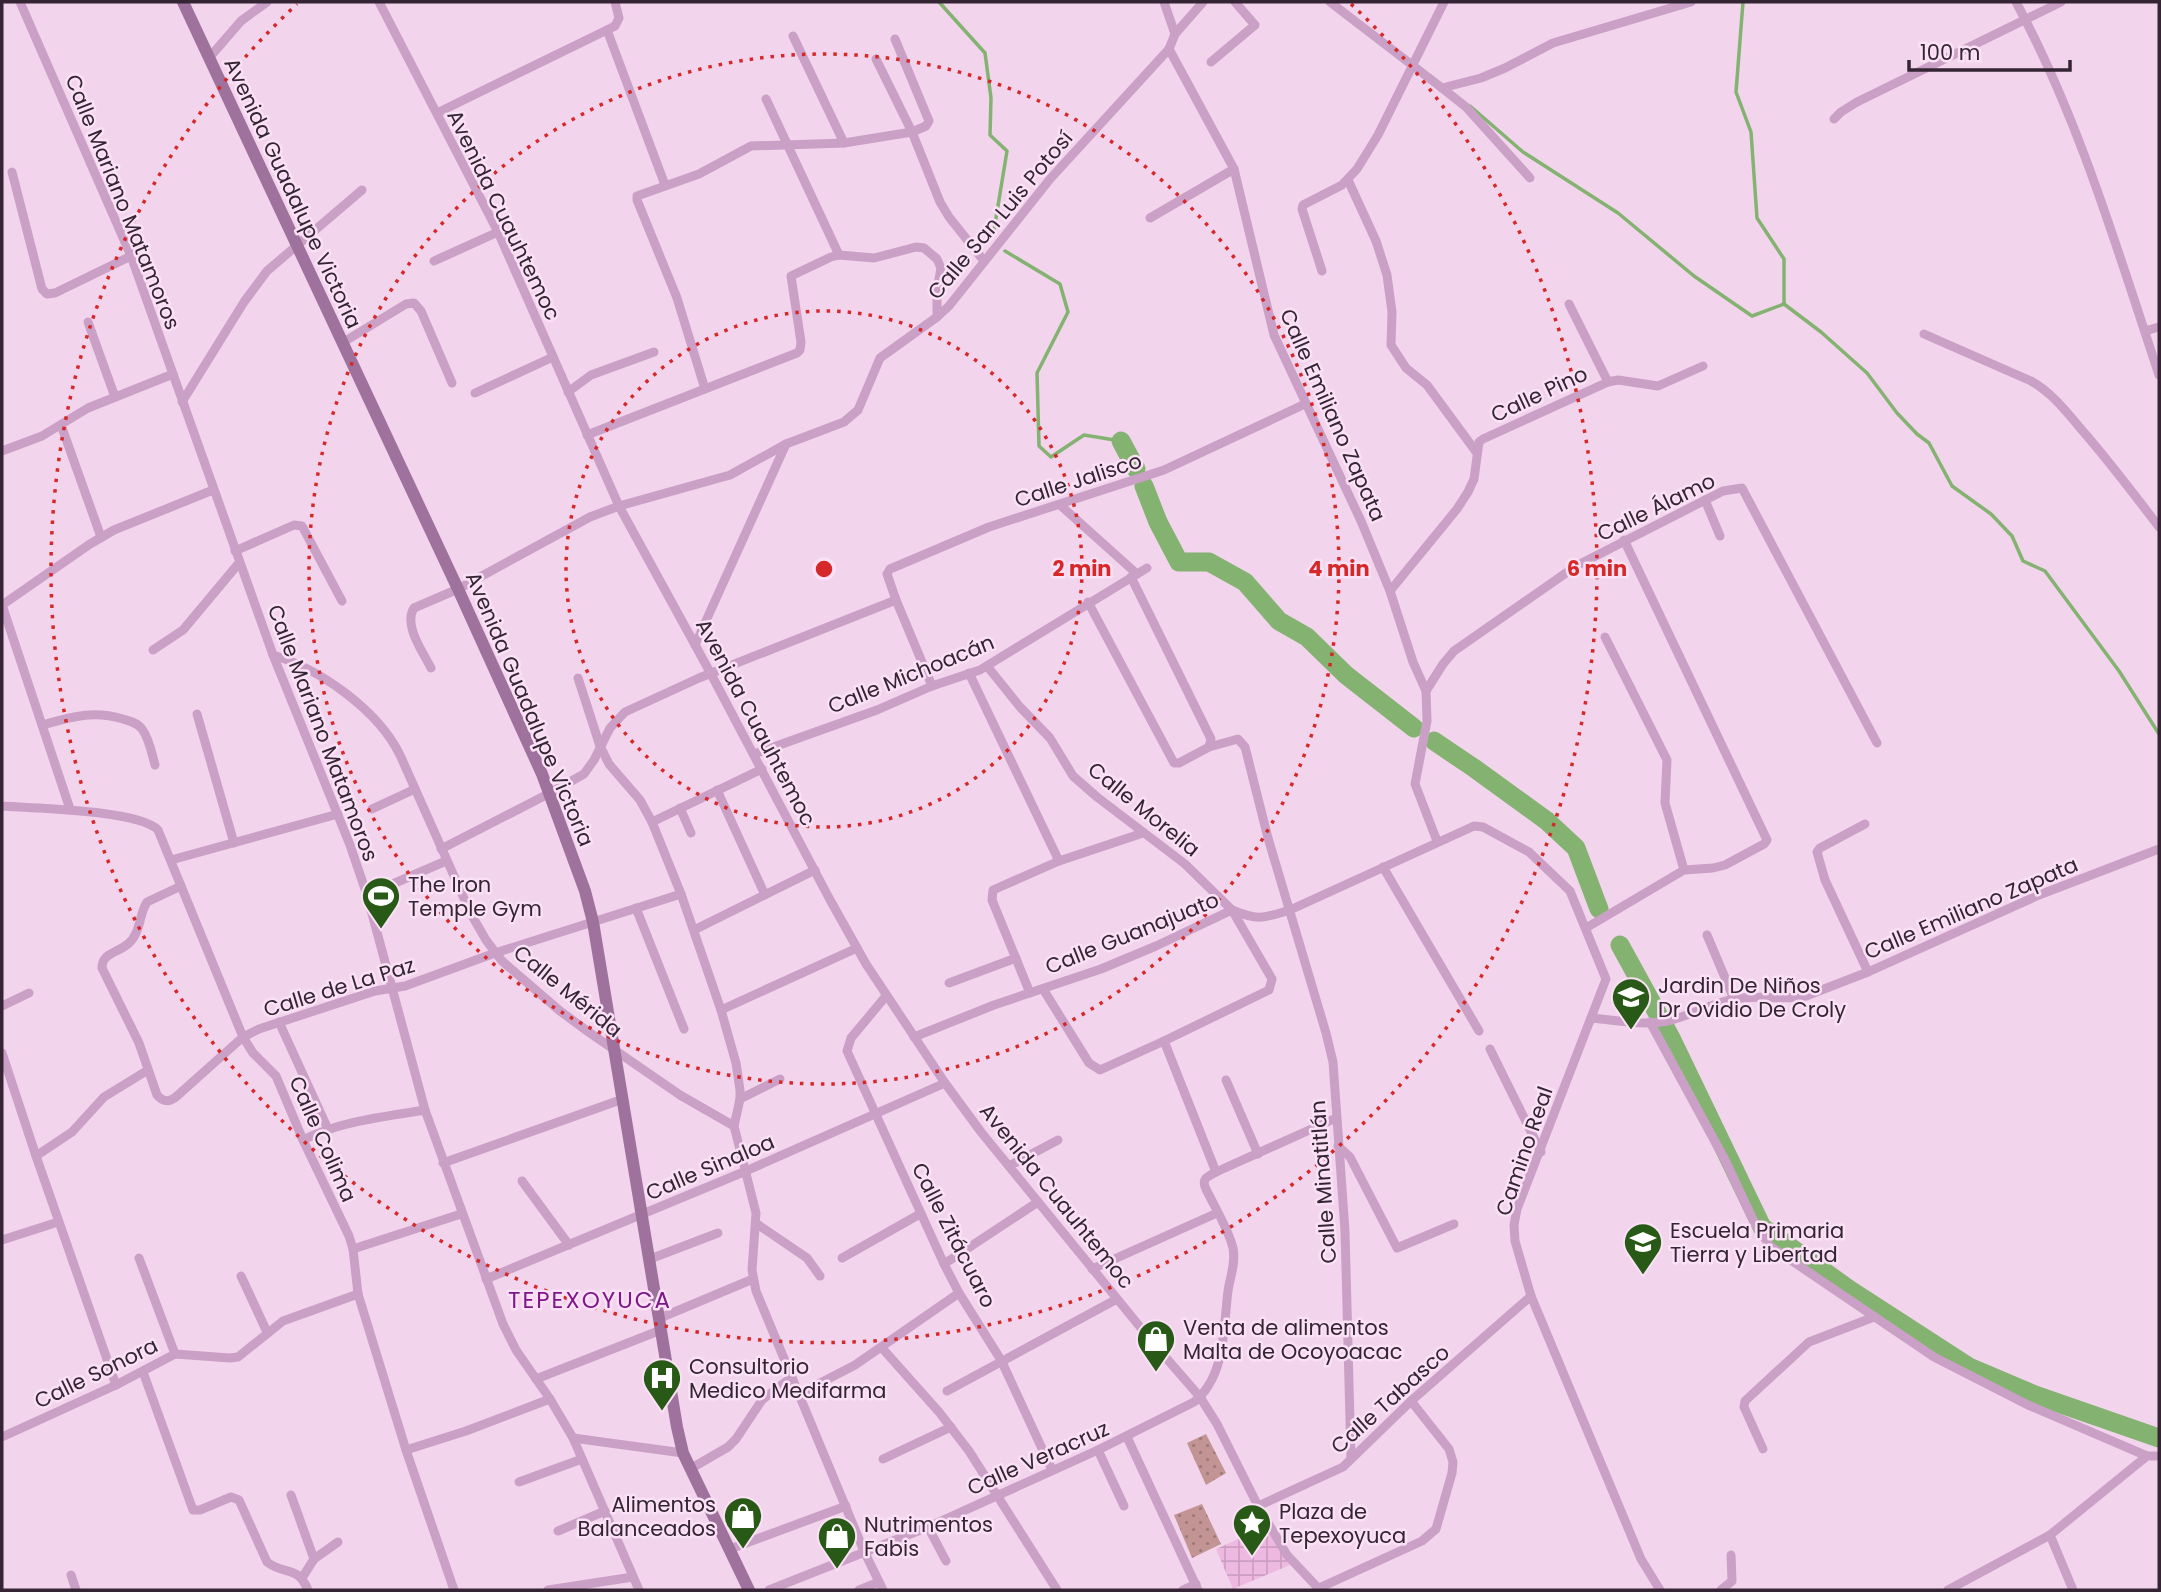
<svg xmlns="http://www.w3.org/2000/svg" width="2161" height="1592" viewBox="0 0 2161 1592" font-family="Poppins,sans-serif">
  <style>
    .grass { fill: url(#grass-dots) }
    .plaza { fill: url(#plaza-grid) }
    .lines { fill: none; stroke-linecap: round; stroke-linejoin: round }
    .stream { stroke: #84b271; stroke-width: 3.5 }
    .river { stroke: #84b271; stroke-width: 19 }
    .minor { stroke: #cba0c6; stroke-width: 9 }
    .secondary { stroke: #9f719d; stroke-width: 12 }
    .ring { fill: none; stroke: #d62828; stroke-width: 3.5; stroke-dasharray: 3.5 7 }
    .labels { text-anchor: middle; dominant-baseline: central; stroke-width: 5; stroke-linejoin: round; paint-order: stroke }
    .street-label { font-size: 21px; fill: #342434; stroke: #fae1f5 }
    .poi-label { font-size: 21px; fill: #342434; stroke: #fae1f5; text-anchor: start }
    .neighbourhood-label { font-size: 23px; letter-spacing: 2px; fill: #7f168a; stroke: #fae1f5 }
    .centre { fill: #d62828; stroke: #fae1f5; stroke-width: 3.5 }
    .ring-label { font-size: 21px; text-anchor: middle; font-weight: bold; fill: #d62828; stroke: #fae1f5; stroke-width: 5; stroke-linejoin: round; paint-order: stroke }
  </style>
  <defs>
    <pattern id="grass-dots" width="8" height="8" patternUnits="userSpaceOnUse" patternTransform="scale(1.75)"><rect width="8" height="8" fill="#c29494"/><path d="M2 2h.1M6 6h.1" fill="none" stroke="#9e797a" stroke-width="1.8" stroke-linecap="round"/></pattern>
    <pattern id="plaza-grid" width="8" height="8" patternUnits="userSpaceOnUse" patternTransform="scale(1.75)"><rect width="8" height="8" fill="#edb9e1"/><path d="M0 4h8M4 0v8" fill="none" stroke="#cc9fc2"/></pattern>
  </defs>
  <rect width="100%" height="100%" fill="#f3d4ed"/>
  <g class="grass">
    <path d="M1206 1434 1226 1473 1206 1485 1187 1443Z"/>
    <path d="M1202 1504 1221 1544 1192 1558 1174 1515Z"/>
  </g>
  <path class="plaza" d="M1267 1526 1290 1565 1233 1589 1216 1549Z"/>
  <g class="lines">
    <g class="stream">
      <path d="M939 2 985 53 991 98 990 135 1007 151 994 230"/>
      <path d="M1743 2 1736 92 1751 132 1757 218 1784 259V304"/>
      <path d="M1470 106 1523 152 1618 213 1694 276 1752 316 1784 304"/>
      <path d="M1005 251 1060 284 1068 312 1037 373 1039 446 1051 457 1084 435 1121 441"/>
      <path d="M1784 304 1821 332 1867 373 1897 413 1917 434 1929 443 1952 486 1991 514 2012 536 2023 561 2045 571 2119 671 2159 734"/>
    </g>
    <g class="river">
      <path d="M1121 441 1136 469"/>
      <path d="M1144 486 1158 522 1179 562H1209L1245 582 1279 621 1307 637 1346 675 1414 728"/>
      <path d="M1434 741 1474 768 1547 821 1576 848 1599 909"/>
      <path d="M1620 945 1671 1038 1762 1227 1850 1290 1969 1367 2035 1395 2159 1438"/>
    </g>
    <g class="minor">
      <path d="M20 2 131 256 273 655 350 845 367 895 425 1110 503 1324 516 1350 550 1399 573 1438 639 1590"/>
      <path d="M379 2 498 232 619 506 711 674 829 898 866 964 945 1083 981 1132 1154 1344 1200 1397 1217 1424 1258 1506 1287 1555 1320 1590"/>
      <path d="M615 2 619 18 615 26 607 30 665 185"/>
      <path d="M1164 2 1175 34"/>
      <path d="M1330 2 1442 88"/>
      <path d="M2016 2C2079 119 2117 249 2159 375"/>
      <path d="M793 36 844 143"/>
      <path d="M1169 49 1234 169 1274 335 1361 521 1390 591 1413 662 1426 691 1427 721 1415 784 1437 841"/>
      <path d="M209 58 241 21 267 2"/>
      <path d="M876 59 912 132 940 202 949 217 984 261"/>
      <path d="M1211 62 1255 25 1235 2"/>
      <path d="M766 99 839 255"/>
      <path d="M437 113 607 30"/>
      <path d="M1834 119 1841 112 1857 102 2061 2"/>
      <path d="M12 172 42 289 47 294 55 293 131 256"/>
      <path d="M1530 178 1466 107 1442 88 1481 78 1505 68 1553 43 1691 2"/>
      <path d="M1348 180 1376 241 1387 275 1392 312 1391 345 1406 368 1427 385 1477 453"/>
      <path d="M1150 218 1234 169"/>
      <path d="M434 261 498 232"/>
      <path d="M1322 271 1302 209 1303 205 1342 185 1357 169 1378 135 1444 2"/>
      <path d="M1569 304 1608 382"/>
      <path d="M88 322 115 397"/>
      <path d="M2145 331 2159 327"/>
      <path d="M1924 334 2031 381C2052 393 2066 411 2081 429 2109 461 2134 494 2159 527"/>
      <path d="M342 343 406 304 414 303 421 311 452 383"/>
      <path d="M705 389 677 298 637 200V196L699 174 751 146 844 143 912 132 926 126 929 121 895 39"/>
      <path d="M568 392 591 375 654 352"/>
      <path d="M475 393 553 357"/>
      <path d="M182 402 244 302 267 271 362 190"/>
      <path d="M61 425 101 537"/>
      <path d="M587 435 797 353 800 350 801 342 791 276 831 257 839 255 874 258 916 247 924 248 937 259 941 268 937 290V317"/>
      <path d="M2 451 42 436 88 408 173 374"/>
      <path d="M1705 500 1720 536"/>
      <path d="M1060 505 1137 574"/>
      <path d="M235 551 294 525 302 526 342 601"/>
      <path d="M1131 577 1211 739 1209 747"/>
      <path d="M1390 591 1457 509 1468 492 1474 479 1479 442 1483 439 1608 382 1618 380 1658 386 1703 366"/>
      <path d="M1088 602 1174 763H1179L1209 747 1238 739 1245 747 1268 838 1326 1033 1333 1062 1345 1231 1351 1458"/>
      <path d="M2 605 90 544 114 530 213 490"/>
      <path d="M2 605 70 809"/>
      <path d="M1605 637 1667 760 1665 803 1684 870"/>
      <path d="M695 645 786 444"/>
      <path d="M153 650 183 630 239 563"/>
      <path d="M273 655C320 669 378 710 400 755L471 914 486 940 502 961 560 1011 590 1033 680 1095 734 1126"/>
      <path d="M987 666 1020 707 1050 738 1073 776 1097 797 1185 864 1232 910 1272 979 1269 990 1164 1041 1100 1070 1089 1063 1043 989"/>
      <path d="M431 668C423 652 403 625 414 608L458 589 590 517 619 506 730 475 786 444 844 422 858 410 880 358 937 317 949 306 1050 179 1169 49 1175 34 1203 2"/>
      <path d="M969 673 1059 861"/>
      <path d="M578 678 600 746 609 764 640 800 652 822 681 894 721 1010 736 1063 740 1090V1099L734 1126 756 1213 752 1270 756 1291 864 1551 883 1590"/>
      <path d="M932 686 896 600 887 574 890 569 989 527 1164 470 1305 404"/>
      <path d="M1426 691 1443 664 1454 651 1576 566 1723 491 1742 488 1877 743"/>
      <path d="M197 714 234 843"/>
      <path d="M42 725C72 717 92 710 123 719 130 721 138 723 142 729 149 738 152 754 155 765"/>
      <path d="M754 754 877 710 932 686 980 670 1147 568"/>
      <path d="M717 790 765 895"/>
      <path d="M2 806C32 808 139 810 158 830L243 1037 253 1053 276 1076 303 1140 349 1236 353 1249 358 1294 406 1450 454 1590"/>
      <path d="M680 808 691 833"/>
      <path d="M372 809 415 789"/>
      <path d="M652 822 762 769"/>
      <path d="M1865 824 1820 848 1817 852 1825 880 1868 972"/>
      <path d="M441 849 550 793 584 774 594 760 610 728 625 712 699 678 896 600"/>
      <path d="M171 860 338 814"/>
      <path d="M1383 867 1479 1031"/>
      <path d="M181 886 147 902C139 914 141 932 129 943 119 953 102 952 102 968L139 1043 157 1095C164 1103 170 1102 177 1096L243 1037 259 1029 375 991 405 986 495 953 681 894"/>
      <path d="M367 895 446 861"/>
      <path d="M636 908 684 1029"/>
      <path d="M1586 928 1684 870 1713 868 1725 865 1764 844 1767 840 1624 540"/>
      <path d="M694 930 815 870"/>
      <path d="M1707 935 1734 999"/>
      <path d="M949 983 1016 958"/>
      <path d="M1030 993 992 900 993 890 1059 861 1143 833"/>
      <path d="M886 996 851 1038 847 1051 944 1264 959 1293 1001 1360 1052 1470"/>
      <path d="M2 1006 29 993"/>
      <path d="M721 1010 857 948"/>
      <path d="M1591 1018C1615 1020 1643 1026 1667 1021 1690 1016 1712 1003 1735 999 1758 994 1783 1001 1806 996L1868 972 2039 895 2159 849"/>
      <path d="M279 1022 328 1129"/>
      <path d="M1650 1022 1725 1160 1755 1224 1770 1246 1934 1357 2028 1405 2147 1456"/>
      <path d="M914 1037 994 1005 1101 969 1156 946 1232 910C1259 921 1263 918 1290 910L1474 826 1483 827 1529 852 1570 891 1606 979 1517 1209 1514 1225 1515 1241 1531 1296 1641 1559 1660 1590"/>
      <path d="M1164 1041 1216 1172"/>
      <path d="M1490 1049 1541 1152"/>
      <path d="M2 1053 36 1156 116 1385"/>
      <path d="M1226 1080 1258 1154"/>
      <path d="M740 1099 780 1079"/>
      <path d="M303 1140C341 1121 383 1117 425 1110"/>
      <path d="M1338 1146 1350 1157 1397 1248 1454 1224"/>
      <path d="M36 1156 72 1132 104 1097 148 1070"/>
      <path d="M443 1163 623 1099"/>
      <path d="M1009 1166 1058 1140"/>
      <path d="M522 1181 569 1245"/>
      <path d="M757 1224 807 1258 820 1276"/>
      <path d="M2 1240 58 1222"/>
      <path d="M353 1249 461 1214"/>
      <path d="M139 1258 175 1354"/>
      <path d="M842 1258 920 1214"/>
      <path d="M650 1259 718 1233"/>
      <path d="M944 1264 1038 1202"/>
      <path d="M1092 1269 1217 1213"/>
      <path d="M241 1276 267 1332"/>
      <path d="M486 1279 746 1171 945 1083"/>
      <path d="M660 1318 753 1279"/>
      <path d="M882 1348 939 1412 969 1451 1057 1590"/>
      <path d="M143 1372 193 1510H200L231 1497 239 1500 267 1562C285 1576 297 1564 308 1590"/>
      <path d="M536 1379 661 1330"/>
      <path d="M947 1391 1117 1299"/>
      <path d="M799 1394 855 1365 959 1293"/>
      <path d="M2 1437 116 1385 175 1354 230 1358 238 1357 283 1321 358 1294"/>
      <path d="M1127 1437 1198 1590"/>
      <path d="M573 1438 683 1453"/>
      <path d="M1763 1449 1744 1407 1745 1401 1809 1342 1874 1317"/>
      <path d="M406 1450 466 1431 550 1399"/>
      <path d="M1098 1450 1124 1506"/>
      <path d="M883 1459 951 1427"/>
      <path d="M690 1469 728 1447 736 1439 762 1400 792 1377"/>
      <path d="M519 1482 582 1459"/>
      <path d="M291 1495 314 1559"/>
      <path d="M1258 1506 1343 1467 1411 1401 1531 1296"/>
      <path d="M928 1527 946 1561"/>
      <path d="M558 1531 605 1511"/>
      <path d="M2050 1535 2073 1590"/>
      <path d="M730 1549 846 1506"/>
      <path d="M71 1575 76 1590"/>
      <path d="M302 1578 314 1559 338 1542"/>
      <path d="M1319 1588 1422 1541 1436 1529 1452 1473 1453 1462 1449 1449 1411 1401"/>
      <path d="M548 1590 633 1577"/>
      <path d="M769 1590 928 1527 1098 1450 1194 1402C1226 1376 1223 1329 1228 1291 1230 1277 1236 1263 1233 1248 1228 1228 1215 1208 1206 1189 1201 1179 1207 1177 1216 1172L1336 1118"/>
      <path d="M859 1590 879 1582"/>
      <path d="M1183 1590 1196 1584"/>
      <path d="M1721 1590 1732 1581 1731 1555"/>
      <path d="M1948 1590 2050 1535 2147 1456H2159"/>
    </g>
    <path class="secondary" d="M183 2 458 589 542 774 585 891 593 922 677 1427 683 1453 749 1590"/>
  </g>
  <g class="ring">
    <circle cx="824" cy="569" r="258"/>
    <circle cx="824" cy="569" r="515"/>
    <path d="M1351 4A773 773 0 1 1 297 4"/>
  </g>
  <defs>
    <g id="stadium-pin" transform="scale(2.0125)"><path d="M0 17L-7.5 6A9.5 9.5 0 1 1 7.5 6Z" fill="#285916" stroke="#fae1f5"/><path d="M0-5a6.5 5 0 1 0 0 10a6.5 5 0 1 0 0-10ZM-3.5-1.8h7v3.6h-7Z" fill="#fff"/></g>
    <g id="school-pin" transform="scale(2.0125)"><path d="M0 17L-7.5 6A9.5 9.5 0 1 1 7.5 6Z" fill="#285916" stroke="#fae1f5"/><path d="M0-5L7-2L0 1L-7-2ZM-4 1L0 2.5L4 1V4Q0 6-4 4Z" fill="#fff"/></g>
    <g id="shop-pin" transform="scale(2.0125)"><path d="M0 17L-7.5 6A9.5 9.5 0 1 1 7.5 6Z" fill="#285916" stroke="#fae1f5"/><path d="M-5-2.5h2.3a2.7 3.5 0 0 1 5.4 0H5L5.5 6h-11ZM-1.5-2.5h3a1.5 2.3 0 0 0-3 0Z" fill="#fff"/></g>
    <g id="hospital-pin" transform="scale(2.0125)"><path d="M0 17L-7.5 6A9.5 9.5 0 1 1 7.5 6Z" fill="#285916" stroke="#fae1f5"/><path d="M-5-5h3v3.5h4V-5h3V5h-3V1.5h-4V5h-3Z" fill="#fff"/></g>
    <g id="sight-pin" transform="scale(2.0125)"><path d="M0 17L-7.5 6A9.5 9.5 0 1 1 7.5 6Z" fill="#285916" stroke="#fae1f5"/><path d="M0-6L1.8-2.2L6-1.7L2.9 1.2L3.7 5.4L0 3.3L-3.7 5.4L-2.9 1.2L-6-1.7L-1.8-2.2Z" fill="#fff"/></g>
  </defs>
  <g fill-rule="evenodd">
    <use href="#stadium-pin" x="381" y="896"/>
    <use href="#school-pin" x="1631" y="997"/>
    <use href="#school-pin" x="1643" y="1242"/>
    <use href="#shop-pin" x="1156" y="1339"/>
    <use href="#hospital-pin" x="662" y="1378"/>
    <use href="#shop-pin" x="743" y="1516"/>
    <use href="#sight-pin" x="1252" y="1523"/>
    <use href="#shop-pin" x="837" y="1536"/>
  </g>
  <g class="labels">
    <g class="street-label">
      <text transform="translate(293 193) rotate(65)">Avenida Guadalupe Victoria</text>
      <text transform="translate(123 202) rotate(68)">Calle Mariano Matamoros</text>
      <text transform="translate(504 215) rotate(64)">Avenida Cuauhtemoc</text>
      <text transform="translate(1000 215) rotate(-50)">Calle San Luis Potosí</text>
      <text transform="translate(1539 394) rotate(-25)">Calle Pino</text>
      <text transform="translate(1333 415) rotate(66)">Calle Emiliano Zapata</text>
      <text transform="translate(1078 480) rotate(-18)">Calle Jalisco</text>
      <text transform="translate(1656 507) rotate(-26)">Calle Álamo</text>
      <text transform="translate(911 674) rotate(-22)">Calle Michoacán</text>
      <text transform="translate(530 709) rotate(67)">Avenida Guadalupe Victoria</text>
      <text transform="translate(756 722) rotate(62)">Avenida Cuauhtemoc</text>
      <text transform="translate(323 733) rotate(69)">Calle Mariano Matamoros</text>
      <text transform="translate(1144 809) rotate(39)">Calle Morelia</text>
      <text transform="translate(1971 908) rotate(-23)">Calle Emiliano Zapata</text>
      <text transform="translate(1132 933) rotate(-22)">Calle Guanajuato</text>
      <text transform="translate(339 987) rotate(-17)">Calle de La Paz</text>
      <text transform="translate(568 991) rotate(39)">Calle Mérida</text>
      <text transform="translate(323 1139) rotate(66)">Calle Colima</text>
      <text transform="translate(1524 1151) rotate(-71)">Camino Real</text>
      <text transform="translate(710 1167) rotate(-23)">Calle Sinaloa</text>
      <text transform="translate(1323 1182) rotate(-94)">Calle Minatitlán</text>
      <text transform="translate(1057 1196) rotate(51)">Avenida Cuauhtemoc</text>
      <text transform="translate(954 1235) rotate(63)">Calle Zitácuaro</text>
      <text transform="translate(96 1373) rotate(-26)">Calle Sonora</text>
      <text transform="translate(1390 1399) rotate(-42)">Calle Tabasco</text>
      <text transform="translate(1038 1458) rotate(-24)">Calle Veracruz</text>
    </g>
    <g class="poi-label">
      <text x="408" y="884">The Iron<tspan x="408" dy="24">Temple Gym</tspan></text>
      <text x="1658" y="985">Jardin De Niños<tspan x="1658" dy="24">Dr Ovidio De Croly</tspan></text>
      <text x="1670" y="1230">Escuela Primaria<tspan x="1670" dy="24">Tierra y Libertad</tspan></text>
      <text x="1183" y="1327">Venta de alimentos<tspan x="1183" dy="24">Malta de Ocoyoacac</tspan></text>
      <text x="689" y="1366">Consultorio<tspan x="689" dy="24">Medico Medifarma</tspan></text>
      <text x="716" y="1504" text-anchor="end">Alimentos<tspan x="716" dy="24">Balanceados</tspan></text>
      <text x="1279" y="1511">Plaza de<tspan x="1279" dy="24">Tepexoyuca</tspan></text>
      <text x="864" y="1524">Nutrimentos<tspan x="864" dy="24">Fabis</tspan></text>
    </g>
    <g class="neighbourhood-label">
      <text x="590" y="1300">TEPEXOYUCA</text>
    </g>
  </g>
  <circle cx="824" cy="569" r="10" class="centre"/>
  <g class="ring-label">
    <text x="1082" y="576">2 min</text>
    <text x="1339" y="576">4 min</text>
    <text x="1597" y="576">6 min</text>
  </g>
  <rect width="2161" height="1592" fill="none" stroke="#342434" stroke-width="7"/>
  <path d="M1909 60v10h161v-10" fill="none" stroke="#342434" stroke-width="3.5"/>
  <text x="1920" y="60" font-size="21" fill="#342434" stroke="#fae1f5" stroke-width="5" paint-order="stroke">100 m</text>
</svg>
